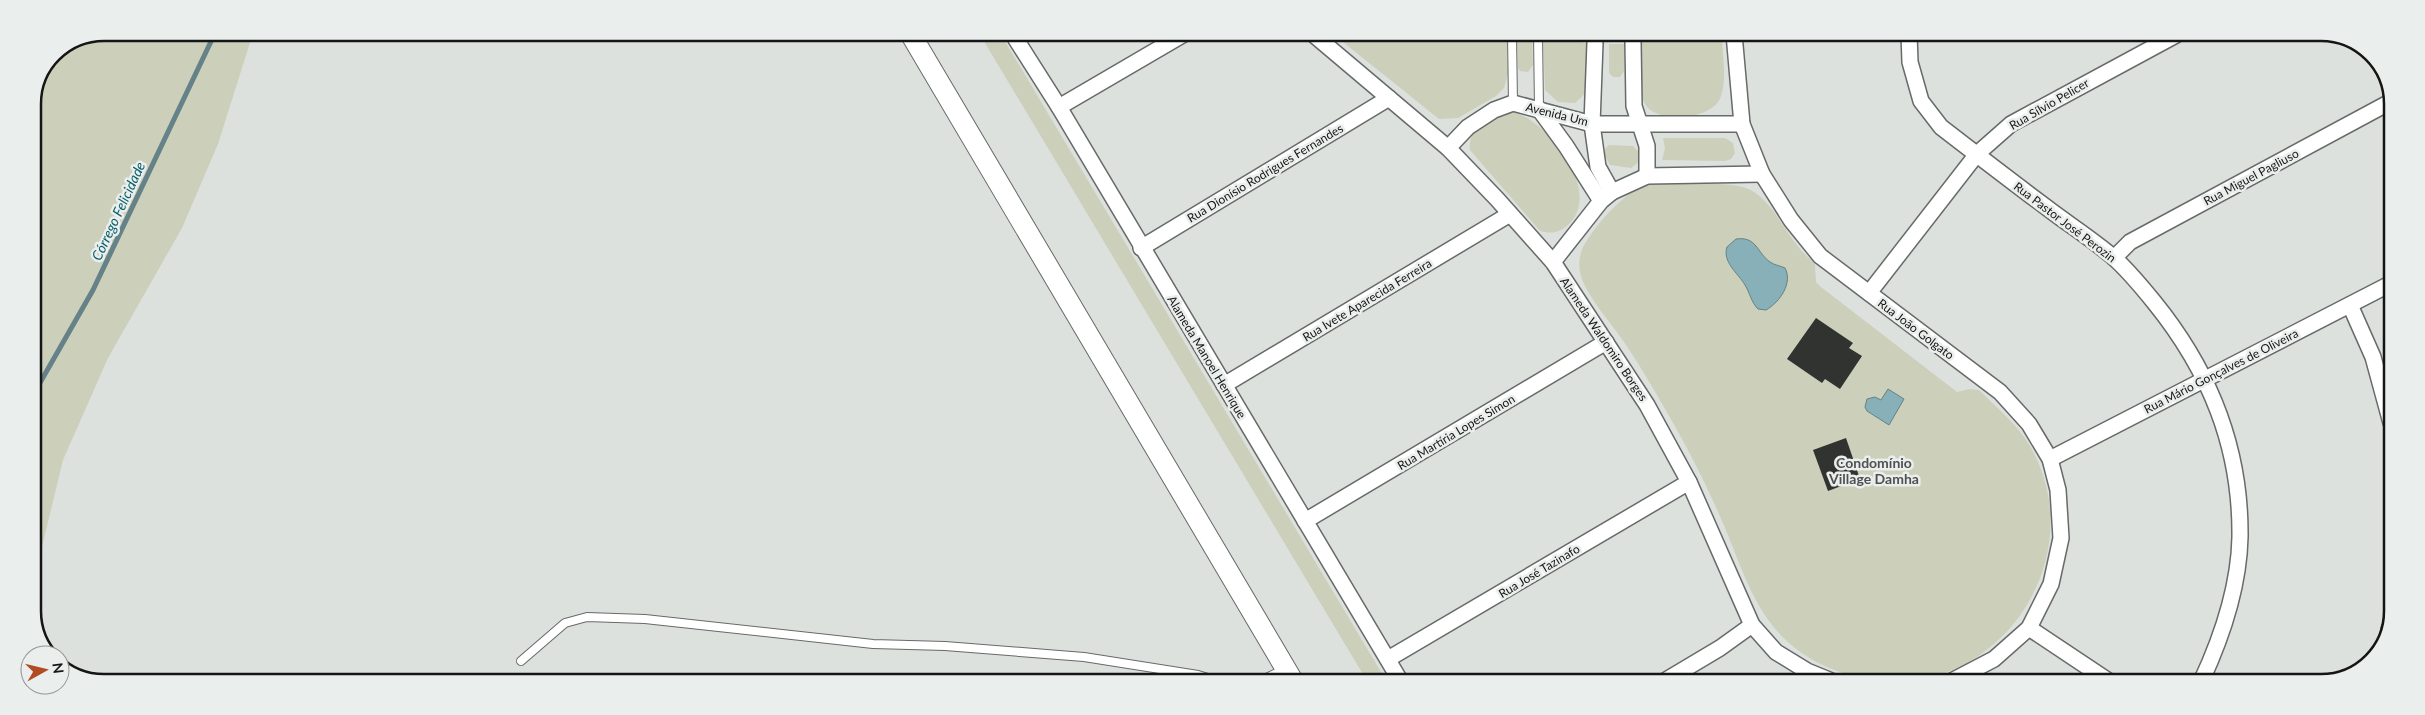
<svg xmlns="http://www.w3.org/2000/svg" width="2425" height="715" viewBox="0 0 2425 715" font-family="Lato,sans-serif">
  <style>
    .green { fill: #cccfba }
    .water { fill: #87b0b8; stroke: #648287 }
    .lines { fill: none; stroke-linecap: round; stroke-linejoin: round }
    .stream { stroke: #648287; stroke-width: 5 }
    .building { fill: #313330 }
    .lane-casing { stroke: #666a68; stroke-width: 10 }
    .street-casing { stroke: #666a68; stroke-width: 18 }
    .secondary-casing { stroke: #666a68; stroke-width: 22 }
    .lane { stroke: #fff; stroke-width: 8 }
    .street { stroke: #fff; stroke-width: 15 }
    .secondary { stroke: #fff; stroke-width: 20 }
    .labels { text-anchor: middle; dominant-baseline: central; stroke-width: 5; stroke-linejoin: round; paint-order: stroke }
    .street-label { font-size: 12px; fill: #141514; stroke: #eaeeec }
    .water-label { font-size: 14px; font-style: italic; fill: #055f6b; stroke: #eaeeec }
    .neighbourhood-label { font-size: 14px; font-weight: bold; fill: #4e514f; stroke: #eaeeec }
    .rim { fill: none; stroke: #141514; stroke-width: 2.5 }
  </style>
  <rect width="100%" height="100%" fill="#dde1de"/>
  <g class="green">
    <path d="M105 33H253L218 144 182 228 108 358 63 460 33 584V104L54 53Z"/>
    <path d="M979 33H1000L1387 682 1367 681Z"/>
    <path d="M1333 34H1507L1508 74 1504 88 1496 96 1458 118 1439 119Z"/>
    <path d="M1517 34H1532L1533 65 1528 72 1520 71 1518 68Z"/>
    <path d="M1543 34H1583V43H1590L1588 91 1575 103 1558 102 1545 90Z"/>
    <path d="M1649 34H1722C1722 55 1728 80 1720 99 1710 120 1656 124 1645 104 1637 90 1641 58 1641 42H1649Z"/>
    <path d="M1609 44H1624V71L1620 77H1613L1609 73Z"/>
    <path d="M1514 112C1548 122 1604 192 1568 225 1559 233 1552 234 1540 231L1470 150C1467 126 1493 114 1514 112Z"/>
    <path d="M1663 138H1725L1733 143 1735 153 1731 159 1725 161 1662 160 1665 148Z"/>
    <path d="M1609 145 1633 146 1640 153V161L1631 168 1610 165 1604 154 1605 149Z"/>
    <path d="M1665 184C1688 185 1724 181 1746 188 1769 196 1782 227 1797 245 1802 252 1809 258 1815 264L1816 282 1821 287 1957 392 1969 389 1979 390C1997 408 2017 424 2030 446 2098 565 1986 713 1853 676 1831 670 1813 662 1795 648 1755 616 1744 573 1725 528 1711 495 1695 462 1677 430 1660 400 1643 370 1624 342 1611 323 1594 305 1584 284 1580 276 1578 266 1580 257 1582 238 1624 192 1643 186 1649 184 1658 185 1665 184Z"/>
  </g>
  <g class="water">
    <path d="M1736 239C1757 236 1757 253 1770 262 1774 265 1781 266 1785 268 1793 283 1780 302 1766 310L1758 309C1751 302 1750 293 1745 285 1738 273 1722 262 1727 247Z"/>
    <path d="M1888 389 1904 399 1889 425 1867 411 1865 407 1867 399 1875 397 1881 400Z"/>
  </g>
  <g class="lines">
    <path class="stream" d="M33 395 93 290 215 33"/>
  </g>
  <g class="building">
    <path d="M1816 318 1853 343 1849 348 1862 356 1840 389 1825 379 1822 383 1787 359Z"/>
    <path d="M1846 438 1860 479 1828 491 1813 450Z"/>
  </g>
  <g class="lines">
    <g class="lane-casing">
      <g id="lane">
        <path d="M1512 34 1513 103"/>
        <path d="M1538 34 1539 109"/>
        <path d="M521 661 565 623 587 617 645 619 873 644 945 646 1084 657 1198 675 1218 681"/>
        <path d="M1260 681 1285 669"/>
      </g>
    </g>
    <g class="street-casing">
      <g id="street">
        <path d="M1012 33 1059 107 1401 682"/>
        <path d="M1313 34 1448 148 1497 199 1553 262 1647 405 1689 482 1752 625 1776 652 1807 671 1834 682"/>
        <path d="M1734 34 1742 124 1762 174 1791 220 1820 256 2000 392 2029 424 2050 459 2058 490 2061 538 2051 584 2029 628 1994 659 1950 682"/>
        <path d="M1909 34 1910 62 1921 101 1941 127C1976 154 2011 181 2046 207 2068 224 2092 239 2113 257 2128 270 2141 286 2154 302 2210 371 2241 447 2240 537 2239 587 2222 637 2201 682"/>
        <path d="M1633 42 1634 106 1647 146V176"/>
        <path d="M1595 43 1592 124 1598 167 1612 192"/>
        <path d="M1059 107 1184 34"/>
        <path d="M1539 109 1566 146 1601 201"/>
        <path d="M1448 148 1468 127 1494 110 1513 103 1592 124H1742"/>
        <path d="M1141 248 1389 98"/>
        <path d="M2114 258 2130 242 2392 101"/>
        <path d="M1553 262 1601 201 1612 192 1647 176 1762 174"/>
        <path d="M1869 293 1977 154 2011 124 2176 35"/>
        <path d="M2350 305 2373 357 2391 423"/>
        <path d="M1224 385 1510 214"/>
        <path d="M2050 459 2392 283"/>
        <path d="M1305 521 1606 342"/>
        <path d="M2029 628 2110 682"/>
        <path d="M2389 630 2390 627"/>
        <path d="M1388 659 1689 482"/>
        <path d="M1663 682 1720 648 1752 625"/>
      </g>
    </g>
    <g class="secondary-casing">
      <path id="secondary" d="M910 33 1293 681"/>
    </g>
    <use href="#lane" class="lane"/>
    <use href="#street" class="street"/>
    <use href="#secondary" class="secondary"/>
  </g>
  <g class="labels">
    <g class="street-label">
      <text transform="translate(2049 104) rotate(-30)">Rua Sílvio Pelicer</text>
      <text transform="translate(1557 114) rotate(14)">Avenida Um</text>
      <text transform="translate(1265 173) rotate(-31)">Rua Dionísio Rodrigues Fernandes</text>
      <text transform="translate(2251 177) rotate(-28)">Rua Miguel Pagliuso</text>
      <text transform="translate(2065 222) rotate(37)">Rua Pastor José Perozin</text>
      <text transform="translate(1367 300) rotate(-31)">Rua Ivete Aparecida Ferreira</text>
      <text transform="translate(1916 329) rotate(37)">Rua João Golgato</text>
      <text transform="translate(1604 339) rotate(56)">Alameda Waldomiro Borges</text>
      <text transform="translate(1207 357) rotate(59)">Alameda Manoel Henrique</text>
      <text transform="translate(2221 371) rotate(-27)">Rua Mário Gonçalves de Oliveira</text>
      <text transform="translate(1456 432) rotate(-31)">Rua Martíria Lopes Simon</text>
      <text transform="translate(1539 571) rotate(-31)">Rua José Tazinafo</text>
    </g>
    <g class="water-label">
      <text transform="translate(118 211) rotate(-65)">Córrego Felicidade</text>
    </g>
    <g class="neighbourhood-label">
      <text x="1874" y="462">Condomínio<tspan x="1874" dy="16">Village Damha</tspan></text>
    </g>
  </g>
  <path d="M0 0H2425V715H0ZM104 41H2321A63 63 0 0 1 2384 104V611A63 63 0 0 1 2321 674H104A63 63 0 0 1 41 611V104A63 63 0 0 1 104 41Z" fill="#eaeeec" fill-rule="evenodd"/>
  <path class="rim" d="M104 41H2321A63 63 0 0 1 2384 104V611A63 63 0 0 1 2321 674H104A63 63 0 0 1 41 611V104A63 63 0 0 1 104 41Z"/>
  <g transform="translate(45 670) rotate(82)"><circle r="24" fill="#eaeeec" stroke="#949796"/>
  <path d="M0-4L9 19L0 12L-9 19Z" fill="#b14b22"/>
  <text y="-8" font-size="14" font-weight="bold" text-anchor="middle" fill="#141514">N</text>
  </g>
</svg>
